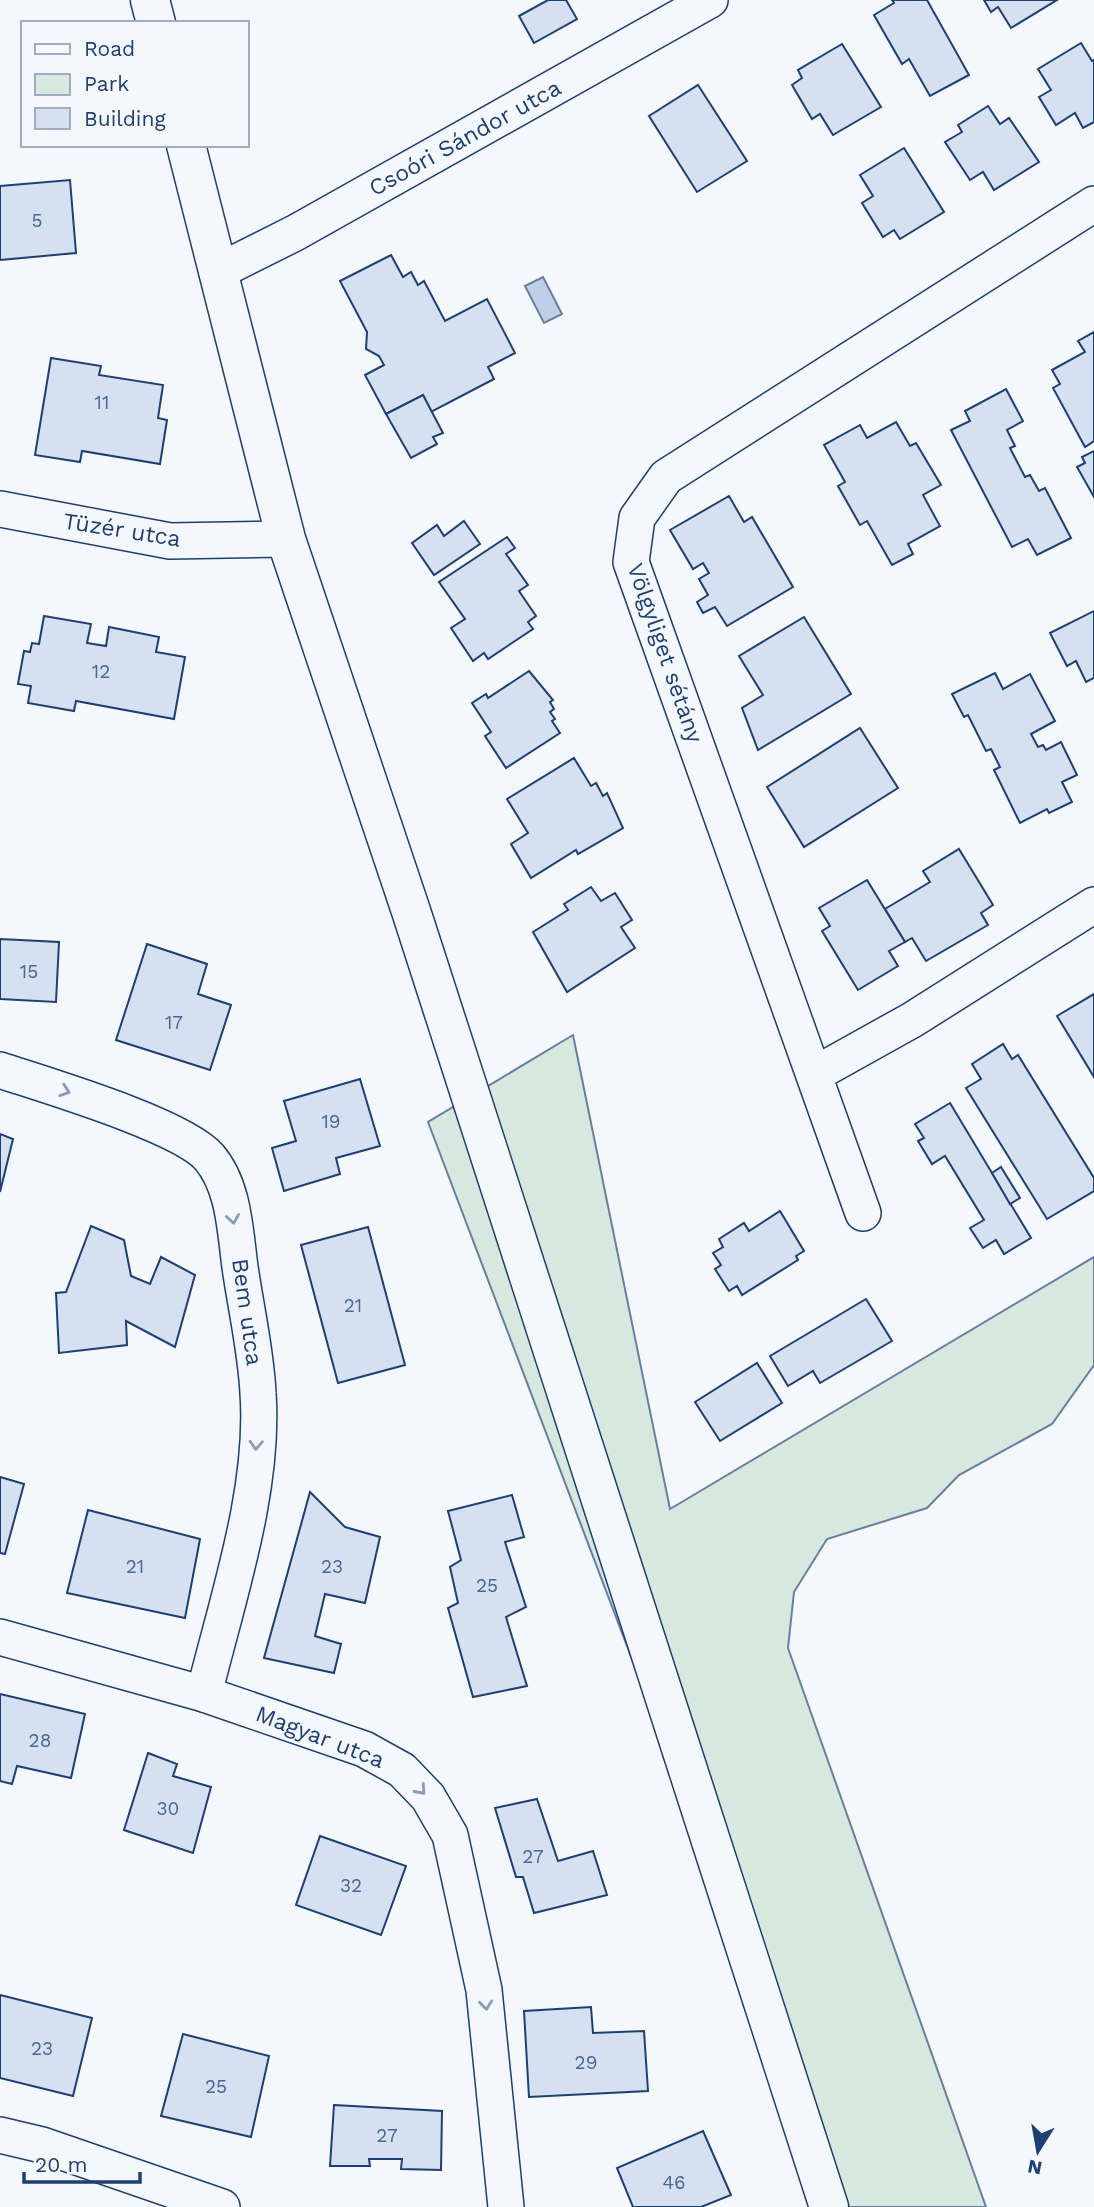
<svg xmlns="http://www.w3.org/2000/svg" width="1094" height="2207" viewBox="0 0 1094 2207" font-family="'Work Sans',sans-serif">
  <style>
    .green { fill: #d7e8df; stroke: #687fa3; stroke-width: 2 }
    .water { fill: #bed0e5; stroke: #687fa3; stroke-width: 2 }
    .building { fill: #d5e0f0; stroke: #1d3f73; stroke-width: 2 }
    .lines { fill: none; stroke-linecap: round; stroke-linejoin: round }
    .minor-casing { stroke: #1d3f73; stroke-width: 38 }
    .tertiary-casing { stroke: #1d3f73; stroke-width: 41 }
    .minor { stroke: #f4f7fb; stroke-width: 35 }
    .tertiary { stroke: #f4f7fb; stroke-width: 38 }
    .oneway { stroke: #889bb7 }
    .labels { text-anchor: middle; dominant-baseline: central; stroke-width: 5; stroke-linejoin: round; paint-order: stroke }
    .number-label { font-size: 19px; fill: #4b6792 }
    .street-label { font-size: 23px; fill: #1d3f73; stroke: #f4f7fb }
  </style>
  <rect width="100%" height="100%" fill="#f4f7fb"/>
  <path class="green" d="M573 1035 670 1509 1094 1257V1365L1052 1424 959 1475 927 1508 827 1539 794 1592 788 1648 986 2207H840L428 1122Z"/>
  <path class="water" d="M543 277 562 314 544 323 525 286Z"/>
  <g class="building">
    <path d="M548 0H566L577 19 534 43 519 16Z"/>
    <path d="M892 0H927L969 75 930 96 909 59 902 64 874 15 894 3Z"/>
    <path d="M984 0H1057L1011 28 998 7 991 12Z"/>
    <path d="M1081 43 1092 61 1094 60V122L1083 128 1075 113 1056 125 1039 97 1051 90 1038 69Z"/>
    <path d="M842 44 881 107 833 135 820 114 812 119 792 85 802 78 798 70Z"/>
    <path d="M698 85 747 161 697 192 649 116Z"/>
    <path d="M988 106 1000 124 1009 118 1039 162 994 190 983 172 970 180 945 142 962 132 958 125Z"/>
    <path d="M904 148 944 212 900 239 894 230 883 237 862 203 873 196 860 175Z"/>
    <path d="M70 180 76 253 0 260V186Z"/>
    <path d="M391 255 403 277 411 272 418 285 424 281 445 321 487 299 515 353 488 367 494 379 431 412 423 395 386 414 365 375 384 365 379 356 366 349 367 332 340 281Z"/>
    <path d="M1094 332V441L1085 447 1053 388 1060 384 1052 370 1085 352 1078 341Z"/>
    <path d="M51 358 101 366 99 375 163 385 158 418 167 420 160 464 82 451 80 462 35 455Z"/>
    <path d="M1006 389 1023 421 1007 430 1015 446 1010 448 1025 477 1030 475 1039 491 1045 488 1071 538 1037 555 1028 539 1012 547 951 430 970 421 965 411Z"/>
    <path d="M423 395 443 433 433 437 437 444 411 458 386 414Z"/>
    <path d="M896 422 910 446 916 443 941 485 923 495 940 526 908 544 913 554 892 565 867 521 860 525 838 486 845 482 824 445 860 425 867 438Z"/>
    <path d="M1094 451V497L1077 467 1085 463 1082 457Z"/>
    <path d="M729 496 744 522 752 517 793 587 727 626 715 607 703 613 697 602 708 595 699 579 709 573 703 563 693 569 670 530Z"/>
    <path d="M464 521 480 544 434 575 412 543 437 525 444 536Z"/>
    <path d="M507 537 515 548 506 554 528 585 519 591 536 616 528 622 533 629 488 659 484 653 473 661 451 628 465 619 439 582Z"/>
    <path d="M1094 611V678L1086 682 1076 661 1067 666 1050 633Z"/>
    <path d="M44 616 91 624 87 643 106 646 109 627 159 637 156 652 185 657 174 719 76 701 74 711 28 703 31 686 18 684 24 651 30 652 32 643 39 644Z"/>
    <path d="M804 617 851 694 758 750 742 708 763 695 739 656Z"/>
    <path d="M529 671 553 700 550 702 554 709 550 712 555 719 552 721 560 733 506 768 485 736 491 732 472 703 486 694 488 698Z"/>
    <path d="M995 673 1003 689 1030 674 1055 721 1031 734 1038 747 1043 745 1046 750 1061 742 1077 775 1062 782 1072 802 1049 813 1047 809 1020 823 994 770 1000 767 991 749 986 751 968 715 964 717 952 694Z"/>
    <path d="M860 728 898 788 804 847 767 787Z"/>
    <path d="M574 758 591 786 596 783 603 796 607 793 623 828 578 854 576 850 531 878 511 844 528 833 507 799Z"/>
    <path d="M959 849 993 905 981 913 988 925 926 961 912 938 905 942 885 909 930 882 923 871Z"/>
    <path d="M867 880 905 942 889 951 898 966 858 990 822 931 830 926 819 908Z"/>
    <path d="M591 887 601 901 615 893 632 920 621 927 635 948 567 992 533 932 568 910 564 904Z"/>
    <path d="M0 939 59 942 56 1002 0 999Z"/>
    <path d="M147 944 207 964 198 994 231 1005 210 1070 116 1040Z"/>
    <path d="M1094 994V1077L1057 1016Z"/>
    <path d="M1003 1044 1012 1059 1018 1055 1094 1178V1191L1047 1219 966 1088 981 1079 972 1064Z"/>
    <path d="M360 1079 380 1146 336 1158 340 1174 284 1191 272 1148 296 1141 284 1101Z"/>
    <path d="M950 1103 1031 1238 1004 1254 996 1240 983 1248 970 1228 984 1220 945 1156 932 1164 918 1141 924 1138 915 1124Z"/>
    <path d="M0 1134 13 1139 0 1192Z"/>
    <path d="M1001 1167 1020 1198 1010 1204 992 1173Z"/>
    <path d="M780 1211 804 1251 796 1256 798 1260 742 1295 737 1286 729 1291 715 1269 721 1265 713 1253 723 1247 719 1239 744 1223 749 1231Z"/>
    <path d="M91 1226 124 1240 131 1276 150 1284 161 1257 195 1275 175 1347 126 1321 127 1345 59 1353 56 1293 66 1292Z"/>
    <path d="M368 1227 405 1365 338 1383 301 1245Z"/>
    <path d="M866 1299 892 1341 820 1383 813 1371 788 1386 770 1356Z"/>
    <path d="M757 1363 782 1403 720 1441 695 1402Z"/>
    <path d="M0 1477 24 1484 5 1554 0 1553Z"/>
    <path d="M310 1492 345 1527 380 1537 365 1603 325 1594 315 1636 341 1644 334 1673 264 1658Z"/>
    <path d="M512 1495 524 1537 505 1542 526 1607 506 1617 527 1686 473 1697 448 1608 458 1603 450 1567 461 1560 448 1511Z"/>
    <path d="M88 1510 200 1539 185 1618 67 1593Z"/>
    <path d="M0 1694 85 1714 71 1778 17 1766 12 1784 0 1781Z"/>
    <path d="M148 1753 177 1764 173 1776 211 1787 193 1853 124 1830Z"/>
    <path d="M537 1799 558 1861 593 1851 607 1895 534 1913 523 1877H516L495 1808Z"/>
    <path d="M320 1836 406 1866 381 1935 296 1905Z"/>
    <path d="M0 1995 92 2018 73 2096 0 2078Z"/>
    <path d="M591 2007 593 2033 644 2031 648 2091 529 2097 524 2011Z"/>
    <path d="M183 2034 269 2056 251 2137 161 2116Z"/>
    <path d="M334 2105 442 2111 441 2170 401 2169 402 2159H369L370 2166H330Z"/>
    <path d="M703 2131 731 2195 701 2207H633L617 2168Z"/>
  </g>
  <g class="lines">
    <g class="minor-casing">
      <g id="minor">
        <path d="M217 272 295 233 710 0"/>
        <path d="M0 509 170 541 286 539"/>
        <path d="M0 1070C45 1085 181 1125 209 1157 234 1186 235 1230 240 1267 246 1309 256 1351 258 1393 265 1490 227 1600 204 1694"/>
        <path d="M815 1074 912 1020 1094 905"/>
        <path d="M863 1213 631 562 637 518 666 477 1094 204"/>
        <path d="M0 1637 204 1694 364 1749 402 1770 428 1797 450 1835 484 1990 506 2207"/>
        <path d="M0 2135 42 2145 222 2207"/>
      </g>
    </g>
    <g class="tertiary-casing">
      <g id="tertiary">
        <path d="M150 0 156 23"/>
        <path d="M186 145 286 539 411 911 829 2207"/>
      </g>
    </g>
    <use href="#minor" class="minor"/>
    <use href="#tertiary" class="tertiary"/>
  </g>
  <defs><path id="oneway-chevron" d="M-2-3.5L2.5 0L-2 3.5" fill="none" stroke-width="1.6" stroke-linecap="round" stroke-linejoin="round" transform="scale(1.75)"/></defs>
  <g class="oneway">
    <use href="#oneway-chevron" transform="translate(65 1091) rotate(19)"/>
    <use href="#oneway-chevron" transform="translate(233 1219) rotate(81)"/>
    <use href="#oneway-chevron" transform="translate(256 1445) rotate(93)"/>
    <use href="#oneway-chevron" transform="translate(421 1790) rotate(48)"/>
    <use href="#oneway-chevron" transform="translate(486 2005) rotate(84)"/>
  </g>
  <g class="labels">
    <g class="number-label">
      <text x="37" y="220">5</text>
      <text x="102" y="402">11</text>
      <text x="101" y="671">12</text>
      <text x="29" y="971">15</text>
      <text x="174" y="1022">17</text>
      <text x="331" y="1121">19</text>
      <text x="353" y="1305">21</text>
      <text x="135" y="1566">21</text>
      <text x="332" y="1566">23</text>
      <text x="487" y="1585">25</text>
      <text x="40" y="1740">28</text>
      <text x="168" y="1808">30</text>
      <text x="533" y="1856">27</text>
      <text x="351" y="1885">32</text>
      <text x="42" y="2048">23</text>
      <text x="586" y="2062">29</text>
      <text x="216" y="2086">25</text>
      <text x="387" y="2135">27</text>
      <text x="674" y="2182">46</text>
    </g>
    <g class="street-label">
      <text transform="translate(465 138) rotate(-29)">Csoóri Sándor utca</text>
      <text transform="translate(122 530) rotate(9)">Tüzér utca</text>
      <text transform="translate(665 653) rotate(71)">Völgyliget sétány</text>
      <text transform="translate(247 1312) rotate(82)">Bem utca</text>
      <text transform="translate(320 1737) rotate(21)">Magyar utca</text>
    </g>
  </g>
  <rect x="21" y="21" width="228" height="126" fill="#f4f7fb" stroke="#9eadc5" stroke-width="2"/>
  <rect x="35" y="44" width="35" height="10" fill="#f4f7fb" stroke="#9eadc5" stroke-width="2"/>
  <text x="84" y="56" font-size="21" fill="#1d3f73">Road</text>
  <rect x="35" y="74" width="35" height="21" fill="#d7e8df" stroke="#9eadc5" stroke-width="2"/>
  <text x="84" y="91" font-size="21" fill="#1d3f73">Park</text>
  <rect x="35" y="108" width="35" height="21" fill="#d5e0f0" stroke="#9eadc5" stroke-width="2"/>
  <text x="84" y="126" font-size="21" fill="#1d3f73">Building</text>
  <g transform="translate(1038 2151) rotate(191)" stroke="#f4f7fb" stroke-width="5" paint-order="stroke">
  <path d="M0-5L12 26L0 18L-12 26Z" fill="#1d3f73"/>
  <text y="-10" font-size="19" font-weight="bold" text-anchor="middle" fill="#1d3f73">N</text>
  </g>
  <path d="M24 2172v10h116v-10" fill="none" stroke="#1d3f73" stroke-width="3.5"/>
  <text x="35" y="2172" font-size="21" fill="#1d3f73" stroke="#f4f7fb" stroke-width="5" paint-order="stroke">20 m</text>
</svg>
